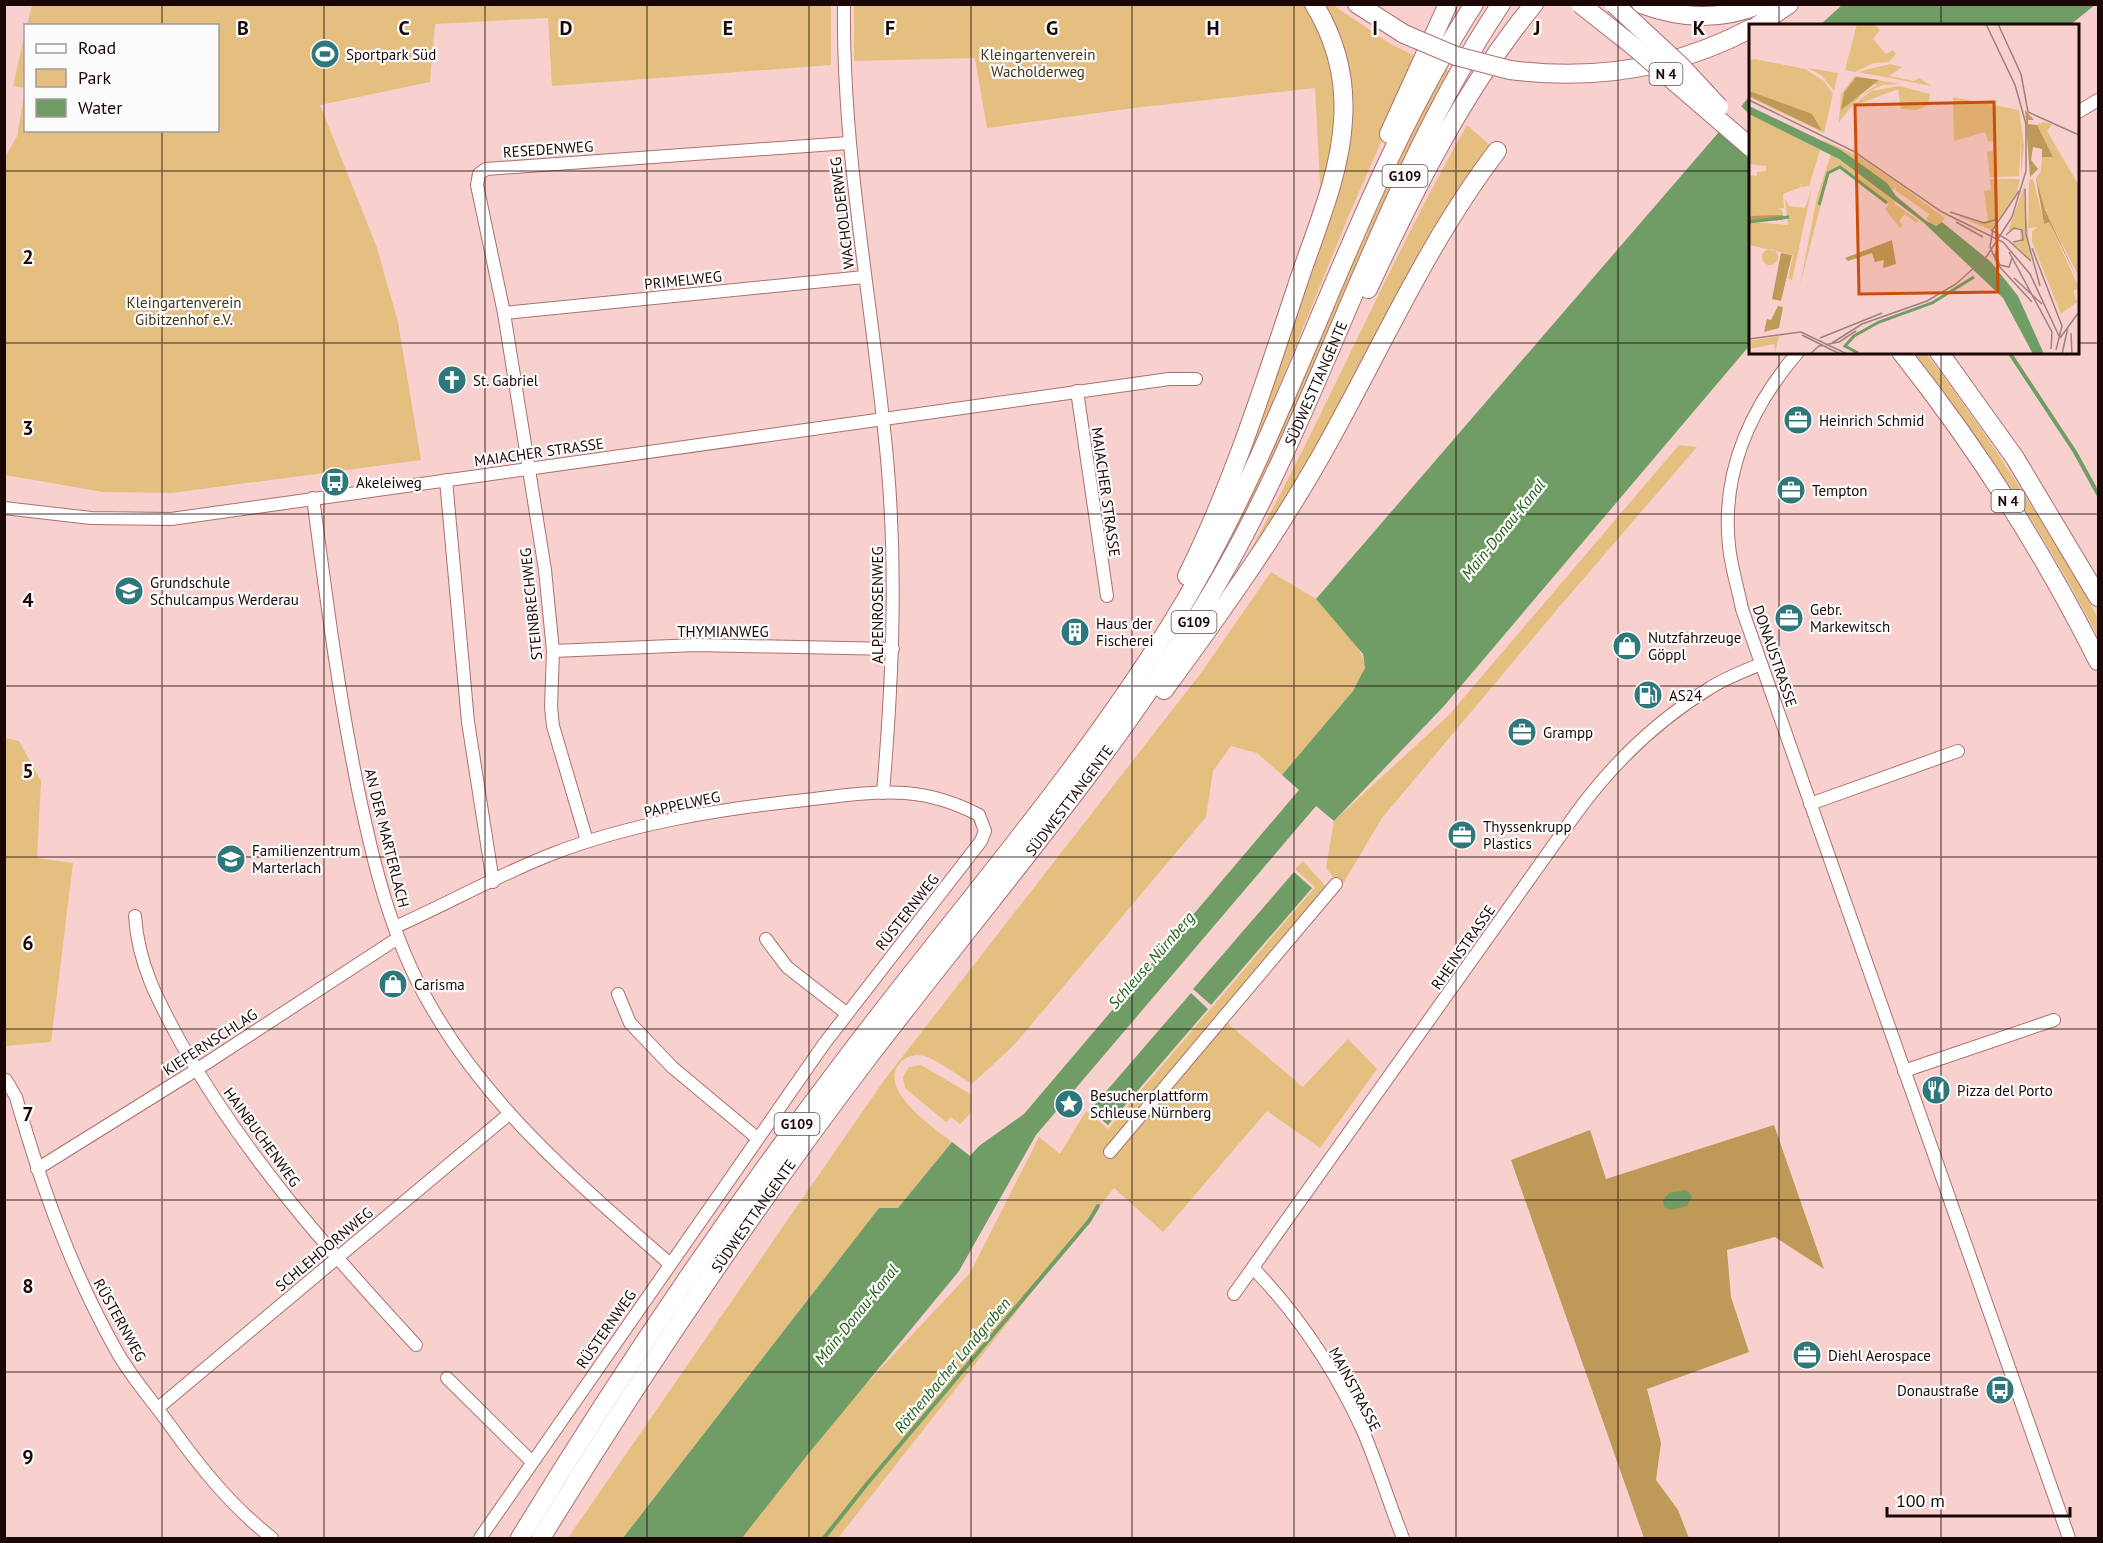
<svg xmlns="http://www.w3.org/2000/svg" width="2103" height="1543" viewBox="0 0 2103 1543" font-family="'PT Sans',sans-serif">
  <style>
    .green { fill: #e4bf80 }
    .forest { fill: #be9958 }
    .water { fill: #6f9d65 }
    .pier { fill: #f8d0ce }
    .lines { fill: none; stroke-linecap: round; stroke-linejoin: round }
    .stream { stroke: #6f9d65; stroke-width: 4 }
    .minor-casing { stroke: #ac7070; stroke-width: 14 }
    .highway-casing { stroke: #ac7070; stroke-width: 20 }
    .minor { stroke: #fff; stroke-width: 12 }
    .highway { stroke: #fff; stroke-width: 18 }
    .highway-bridge-casing { stroke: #ac7070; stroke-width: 20; stroke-linecap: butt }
    .highway-bridge { stroke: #fff; stroke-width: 18 }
    .grid { fill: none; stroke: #1c0707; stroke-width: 1.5; stroke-opacity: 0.55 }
    .labels { text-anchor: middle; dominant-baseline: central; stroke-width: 4.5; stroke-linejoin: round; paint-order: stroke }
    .shield { fill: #fcfcfc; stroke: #5f5050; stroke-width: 1.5 }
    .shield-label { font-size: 14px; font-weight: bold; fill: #1c0707 }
    .poi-label { font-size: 15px; fill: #1c0707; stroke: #fcfcfc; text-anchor: start }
    .park-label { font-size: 15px; fill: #463518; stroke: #fcfcfc }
    .street-label { font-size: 15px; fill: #1c0707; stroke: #fcfcfc }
    .water-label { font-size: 16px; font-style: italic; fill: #226013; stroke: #fcfcfc }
    .inset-river { fill: none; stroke: #6f9d65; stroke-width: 3 }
    .inset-road { fill: none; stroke: #a0807e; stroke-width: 1.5 }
    .view { fill: #c94d0b; fill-opacity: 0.15; stroke: #c94d0b; stroke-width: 3 }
    .inset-edge { fill: none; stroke: #1c0707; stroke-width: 3 }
    .grid-label { font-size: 20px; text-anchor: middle; font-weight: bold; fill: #1c0707; stroke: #fcfcfc; stroke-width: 4.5; stroke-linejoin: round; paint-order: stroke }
  </style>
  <rect width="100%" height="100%" fill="#f8d0ce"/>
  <g class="green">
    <path d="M32 5H831V65L552 86 548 18 435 24 430 82 320 105 377 248 398 322 421 460 172 493 103 492 5 475 4 159 17 136 25 91V88L13 86 25 33 26 130H218V26L27 25Z"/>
    <path d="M854 5H1308L1318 20 1340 103 1321 201 1315 88 1134 108 987 128 975 58 854 61Z"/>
    <path d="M1319 5H1333L1389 43 1418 58 1348 217 1249 461 1242 457 1347 137Z"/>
    <path d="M1444 69 1452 72 1267 478 1166 655 1145 677 1235 528 1267 461 1396 163Z"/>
    <path d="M1467 125 1491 146 1317 453 1235 578C1319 430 1383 273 1467 125Z"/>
    <path d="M1915 353H1926C1990 438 2046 525 2098 618V637C2047 536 1983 443 1915 353Z"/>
    <path d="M1679 445 1697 447 1560 606 1382 818 1341 887 1326 868 1334 821 1449 715Z"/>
    <path d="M1271 572 1316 599 1358 647 1365 664 1362 678 1353 691 1282 775 1257 753 1231 746 1213 771 1206 817 1015 1044 972 1084C957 1075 940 1061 924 1056 916 1054 907 1056 902 1061 873 1087 934 1128 952 1142L898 1208H879L623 1538H568L885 1079 1201 673Z"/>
    <path d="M5 738 19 741 41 781 37 858 73 863 51 1042 5 1046Z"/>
    <path d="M1303 861 1327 888 1220 1017 1303 1087 1348 1039 1377 1069 1320 1148 1267 1111 1163 1232 1114 1188 838 1538H742L853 1398 970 1273 1039 1137 1060 1154 1086 1111 1108 1129 1315 887 1295 869Z"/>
    <path d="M921 1065 972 1095 971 1113 960 1124 951 1117 946 1122 905 1088 903 1077 909 1067Z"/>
  </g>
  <path class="forest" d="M1774 1125 1824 1269 1775 1237 1727 1250 1731 1297 1749 1352 1647 1389 1661 1443 1656 1480 1678 1510 1689 1538H1644L1511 1160 1590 1130 1606 1179Z"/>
  <g class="water">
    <path d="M1842 5V4L2095 5 2070 25H1820Z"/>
    <path d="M1750 96V345L1444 706 1334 821 1316 806 1036 1135 959 1271 809 1453 742 1538H623L879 1208H898L952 1142 970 1156 979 1146 1024 1114 1299 790 1282 775 1353 691 1365 668 1363 654 1316 599Z"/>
    <path d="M1294 872 1312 888 1211 1005 1193 989Z"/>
    <path d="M1191 993 1208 1009 1108 1125 1090 1110Z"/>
    <path d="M1686 1190 1692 1196 1687 1206 1671 1210 1664 1207 1663 1200 1669 1193Z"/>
  </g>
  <path class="pier" d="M1739 104 1750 115V159L1717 128Z"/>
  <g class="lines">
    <g class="stream">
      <path d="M2009 352 2075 452 2098 494"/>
      <path d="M824 1538 866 1485 1089 1221 1098 1206"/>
    </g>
    <g class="minor-casing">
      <g id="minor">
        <path d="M844 4C842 161 875 315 888 470 897 579 892 685 883 793"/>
        <path d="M2078 112 2098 100"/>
        <path d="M504 313 864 277"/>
        <path d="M1798 352C1751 407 1721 472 1729 546 1731 567 1738 588 1742 609L2069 1538"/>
        <path d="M1077 391 1107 596"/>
        <path d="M446 480 468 722 493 882"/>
        <path d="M313 498C326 595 338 692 358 789 373 862 391 937 429 1003 487 1107 582 1187 670 1264"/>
        <path d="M4 508 91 518 171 519 1169 379H1196"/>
        <path d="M553 651 696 645 893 649"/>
        <path d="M1810 804 1958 751"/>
        <path d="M587 841 553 726 551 707 553 651 545 570 504 313 477 185 479 174 486 169 848 143"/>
        <path d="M135 916C138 964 158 1001 181 1043 244 1155 329 1251 416 1345"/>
        <path d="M395 927C447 904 498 875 552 854 632 823 720 809 805 800 838 796 872 791 905 793 931 795 956 803 979 815L985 831 981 841 824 1044 480 1538"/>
        <path d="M766 939 787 967 846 1013"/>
        <path d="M618 994 630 1023 672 1067 757 1138"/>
        <path d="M1904 1071 2054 1020"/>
        <path d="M6 1080 16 1097C41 1185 71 1270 116 1350 130 1376 152 1400 169 1424 199 1466 231 1506 272 1538"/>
        <path d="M1110 1152 1336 884"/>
        <path d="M37 1169 196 1070 398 938"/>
        <path d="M1254 1269C1299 1316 1336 1372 1363 1431 1378 1466 1389 1503 1403 1538"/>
        <path d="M1234 1294 1575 815C1611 765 1658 720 1710 688 1725 678 1744 671 1761 664"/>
        <path d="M447 1378 531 1461"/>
        <path d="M158 1408 509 1114"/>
      </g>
    </g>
    <g class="highway-casing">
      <g id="highway">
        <path d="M1357 4 1404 34"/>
        <path d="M1641 4C1683 19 1720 21 1761 4"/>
        <path d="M1757 26 1789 4"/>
        <path d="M1510 70C1595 81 1674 69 1750 29"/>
        <path d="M1389 134 1448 4"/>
        <path d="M1368 289C1414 190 1464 89 1534 4"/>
        <path d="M1901 352C1977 448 2043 551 2098 661"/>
        <path d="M1939 352 2015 458 2098 597"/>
        <path d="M1187 576C1234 482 1265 381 1298 283 1315 231 1340 176 1343 121 1346 79 1336 40 1314 4"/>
        <path d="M1164 690C1219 615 1272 541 1318 461 1377 358 1425 245 1497 151"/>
        <path d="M520 1538C621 1372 730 1211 848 1056 956 913 1075 778 1170 626 1293 429 1348 199 1474 4"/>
        <path id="s1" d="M541 1538C641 1375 748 1216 864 1063 978 913 1103 770 1202 609 1321 417 1375 193 1501 4"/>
      </g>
    </g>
    <use href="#minor" class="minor"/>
    <use href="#highway" class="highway"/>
    <g class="highway-bridge-casing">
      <g id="highway-bridge">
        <path d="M1580 4 1632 45 1749 146"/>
        <path d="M1614 4 1681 66 1719 107"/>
        <path d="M1404 34 1456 56 1510 70"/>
      </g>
    </g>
    <use href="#highway-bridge" class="highway-bridge"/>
  </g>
  <path class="grid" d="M162 4V26M324 4V1538M485 4V1538M647 4V1538M809 4V1538M971 4V1538M1132 4V1538M1294 4V1538M1456 4V1538M1618 4V1538M1779 4V26M1941 4V26M162 130V1538M4 171H1750M2078 171H2098M4 343H1750M2078 343H2098M1779 352V1538M1941 352V1538M4 514H2098M4 686H2098M4 857H2098M4 1029H2098M4 1200H2098M4 1372H2098"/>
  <defs>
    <g id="stadium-disc" transform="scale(1.5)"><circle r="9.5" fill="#2e787c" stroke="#fcfcfc"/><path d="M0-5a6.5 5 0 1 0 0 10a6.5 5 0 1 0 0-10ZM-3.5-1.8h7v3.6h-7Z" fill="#fff"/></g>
    <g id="church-disc" transform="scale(1.5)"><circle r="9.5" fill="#2e787c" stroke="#fcfcfc"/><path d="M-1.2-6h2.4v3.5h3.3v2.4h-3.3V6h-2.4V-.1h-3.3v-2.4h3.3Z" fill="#fff"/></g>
    <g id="office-disc" transform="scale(1.5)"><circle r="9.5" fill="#2e787c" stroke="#fcfcfc"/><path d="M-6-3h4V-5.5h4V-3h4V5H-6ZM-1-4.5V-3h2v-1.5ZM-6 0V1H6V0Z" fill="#fff"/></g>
    <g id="bus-disc" transform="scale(1.5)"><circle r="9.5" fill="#2e787c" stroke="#fcfcfc"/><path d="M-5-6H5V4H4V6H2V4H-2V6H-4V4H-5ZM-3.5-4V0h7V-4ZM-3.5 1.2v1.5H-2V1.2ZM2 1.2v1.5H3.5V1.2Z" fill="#fff"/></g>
    <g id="school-disc" transform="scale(1.5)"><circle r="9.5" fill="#2e787c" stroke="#fcfcfc"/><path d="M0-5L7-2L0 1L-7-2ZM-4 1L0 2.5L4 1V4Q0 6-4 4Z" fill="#fff"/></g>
    <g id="building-disc" transform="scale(1.5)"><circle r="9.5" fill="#2e787c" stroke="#fcfcfc"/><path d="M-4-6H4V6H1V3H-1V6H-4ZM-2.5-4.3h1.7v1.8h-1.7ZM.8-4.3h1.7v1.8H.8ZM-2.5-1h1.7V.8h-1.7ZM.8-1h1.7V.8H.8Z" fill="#fff"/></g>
    <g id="shop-disc" transform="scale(1.5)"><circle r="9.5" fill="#2e787c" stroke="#fcfcfc"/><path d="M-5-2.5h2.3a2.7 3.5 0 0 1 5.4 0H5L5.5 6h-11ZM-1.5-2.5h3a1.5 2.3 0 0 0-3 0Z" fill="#fff"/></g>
    <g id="fuel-disc" transform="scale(1.5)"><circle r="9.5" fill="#2e787c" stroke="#fcfcfc"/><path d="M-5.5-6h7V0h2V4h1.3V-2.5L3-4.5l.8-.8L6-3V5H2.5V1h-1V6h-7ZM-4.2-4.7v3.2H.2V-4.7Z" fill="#fff"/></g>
    <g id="restaurant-disc" transform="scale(1.5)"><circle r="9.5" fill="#2e787c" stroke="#fcfcfc"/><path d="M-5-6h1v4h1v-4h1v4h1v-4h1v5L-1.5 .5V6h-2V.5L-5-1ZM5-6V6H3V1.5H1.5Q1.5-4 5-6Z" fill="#fff"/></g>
    <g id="sight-disc" transform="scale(1.5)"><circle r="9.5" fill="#2e787c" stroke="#fcfcfc"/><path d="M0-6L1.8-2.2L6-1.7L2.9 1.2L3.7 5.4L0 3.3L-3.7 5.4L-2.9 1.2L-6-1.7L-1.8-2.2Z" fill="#fff"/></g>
  </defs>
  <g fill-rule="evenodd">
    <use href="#stadium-disc" x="325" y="54"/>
    <use href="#church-disc" x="452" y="380"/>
    <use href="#office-disc" x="1798" y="420"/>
    <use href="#bus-disc" x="335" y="482"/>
    <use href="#office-disc" x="1791" y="490"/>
    <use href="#school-disc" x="129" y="591"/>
    <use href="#office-disc" x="1789" y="618"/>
    <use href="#building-disc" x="1075" y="632"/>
    <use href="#shop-disc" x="1627" y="646"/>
    <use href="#fuel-disc" x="1648" y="695"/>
    <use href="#office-disc" x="1522" y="732"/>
    <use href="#office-disc" x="1462" y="835"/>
    <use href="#school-disc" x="231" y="859"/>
    <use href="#shop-disc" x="393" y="984"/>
    <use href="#restaurant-disc" x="1936" y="1090"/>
    <use href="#sight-disc" x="1069" y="1104"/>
    <use href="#office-disc" x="1807" y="1355"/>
    <use href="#bus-disc" x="2000" y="1390"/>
  </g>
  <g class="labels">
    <g class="shield">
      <rect x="1649.5" y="63" width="33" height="22" rx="4.5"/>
      <rect x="1382.5" y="165" width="45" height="22" rx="4.5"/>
      <rect x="1991.5" y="490" width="33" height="22" rx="4.5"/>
      <rect x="1171.5" y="611" width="45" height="22" rx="4.5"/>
      <rect x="774.5" y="1113" width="45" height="22" rx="4.5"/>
    </g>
    <g class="shield-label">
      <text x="1666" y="74">N 4</text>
      <text x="1405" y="176">G109</text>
      <text x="2008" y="501">N 4</text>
      <text x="1194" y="622">G109</text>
      <text x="797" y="1124">G109</text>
    </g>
    <g class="poi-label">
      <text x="346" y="54">Sportpark Süd</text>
      <text x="473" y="380">St. Gabriel</text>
      <text x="1819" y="420">Heinrich Schmid</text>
      <text x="356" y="482">Akeleiweg</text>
      <text x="1812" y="490">Tempton</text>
      <text x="150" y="582">Grundschule<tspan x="150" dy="17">Schulcampus Werderau</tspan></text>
      <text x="1810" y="609">Gebr.<tspan x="1810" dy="17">Markewitsch</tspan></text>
      <text x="1096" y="623">Haus der<tspan x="1096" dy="17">Fischerei</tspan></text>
      <text x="1648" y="637">Nutzfahrzeuge<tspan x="1648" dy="17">Göppl</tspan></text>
      <text x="1669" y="695">AS24</text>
      <text x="1543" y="732">Grampp</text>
      <text x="1483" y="826">Thyssenkrupp<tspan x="1483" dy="17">Plastics</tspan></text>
      <text x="252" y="850">Familienzentrum<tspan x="252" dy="17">Marterlach</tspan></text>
      <text x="414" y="984">Carisma</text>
      <text x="1957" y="1090">Pizza del Porto</text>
      <text x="1090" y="1095">Besucherplattform<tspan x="1090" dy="17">Schleuse Nürnberg</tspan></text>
      <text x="1828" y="1355">Diehl Aerospace</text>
      <text x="1979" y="1390" text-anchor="end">Donaustraße</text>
    </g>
    <g class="park-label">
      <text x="1038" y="54">Kleingartenverein<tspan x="1038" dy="17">Wacholderweg</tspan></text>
      <text x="184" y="302">Kleingartenverein<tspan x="184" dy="17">Gibitzenhof e.V.</tspan></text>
    </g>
    <g class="street-label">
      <text transform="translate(548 149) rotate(-4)">RESEDENWEG</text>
      <text transform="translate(842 213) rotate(-97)">WACHOLDERWEG</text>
      <text transform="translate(683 280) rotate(-6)">PRIMELWEG</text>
      <text stroke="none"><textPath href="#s1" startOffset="1394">SÜDWESTTANGENTE</textPath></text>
      <text transform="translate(539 452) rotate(-8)">MAIACHER STRASSE</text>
      <text transform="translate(1106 492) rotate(82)">MAIACHER STRASSE</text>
      <text transform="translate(531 604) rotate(-96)">STEINBRECHWEG</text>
      <text transform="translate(877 605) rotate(-90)">ALPENROSENWEG</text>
      <text x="723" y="631">THYMIANWEG</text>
      <text transform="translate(1775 656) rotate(71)">DONAUSTRASSE</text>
      <text stroke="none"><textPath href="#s1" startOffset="908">SÜDWESTTANGENTE</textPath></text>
      <text transform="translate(682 804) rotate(-12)">PAPPELWEG</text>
      <text transform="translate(387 838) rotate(76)">AN DER MARTERLACH</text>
      <text transform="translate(907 912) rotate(-52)">RÜSTERNWEG</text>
      <text transform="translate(1463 947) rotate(-55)">RHEINSTRASSE</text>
      <text transform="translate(210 1042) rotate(-33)">KIEFERNSCHLAG</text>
      <text transform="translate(262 1137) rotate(54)">HAINBUCHENWEG</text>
      <text stroke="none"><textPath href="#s1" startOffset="386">SÜDWESTTANGENTE</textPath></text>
      <text transform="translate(324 1249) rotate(-40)">SCHLEHDORNWEG</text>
      <text transform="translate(120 1320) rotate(61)">RÜSTERNWEG</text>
      <text transform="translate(606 1329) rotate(-55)">RÜSTERNWEG</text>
      <text transform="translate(1355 1389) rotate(62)">MAINSTRASSE</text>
    </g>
    <g class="water-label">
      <text transform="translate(1503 529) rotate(-51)">Main-Donau-Kanal</text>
      <text transform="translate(1151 960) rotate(-49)">Schleuse Nürnberg</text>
      <text transform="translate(856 1314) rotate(-51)">Main-Donau-Kanal</text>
      <text transform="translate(952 1365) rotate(-50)">Röthenbacher Landgraben</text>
    </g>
  </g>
  <g transform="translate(1749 24)">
    <rect width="330" height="330" fill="#f8d0ce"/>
    <path d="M108 0H125L131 6 124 15 137 30 144 26 147 30 140 38 125 39 106 48 96 46ZM6 35 56 45 75 57 84 70 75 109 0 73V36ZM141 40 153 43 140 52 165 57 170 54 183 62 109 48ZM59 44 89 49 85 67 73 52ZM106 52 151 60 134 61 112 71 90 98 92 70ZM107 53 128 61 102 77ZM150 62 181 70 179 81 168 86 152 85 149 65 102 83 122 67ZM204 73 270 86 275 122 272 153V118L270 152 249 153H241L238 128 244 127V118L239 117 236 108 205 117ZM0 90 71 126 60 162 53 163V158L52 163 34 170 35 184 28 185 33 186 34 191 0 194V151L8 152V148L17 147V142L0 140ZM294 98 303 100 298 107 330 162V253L296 187 300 185 296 186 290 173 287 154 292 147 293 133H304L288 101ZM72 115 109 132 150 160 196 194 193 198 186 202 177 195 180 190 146 166 148 162 144 166ZM82 130 145 174 146 180 170 197 167 199 156 190 150 197 154 201 151 204 136 185 140 180 92 144 80 150 51 261 68 173ZM241 155H271L268 168 242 206 206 191 229 198 239 197 235 167 242 166ZM284 155 295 199 300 198 330 264 324 267 328 278 312 290 283 218V207L289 203 279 204 280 156ZM276 160 275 173 282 236 264 219 272 218 271 204 259 207ZM63 164 43 256 39 255 44 231 0 221 2 198 39 201 36 175 40 182 56 184ZM13 233a8 8 0 1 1 16 0a8 8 0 1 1-16 0ZM30 312 26 329 25 320 0 325V317Z" fill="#e4bf80" fill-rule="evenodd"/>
    <path d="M107 53 130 56 92 86 95 69ZM0 67 63 90 73 107 0 72ZM276 86 285 96H279V100L288 101 304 133H293V125L284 123 282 136 289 145 281 153ZM287 154 296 186 330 258 300 198 295 200ZM34 191 33 196 2 198 0 208 1 192ZM143 216 147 240 134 244 135 236 126 238 123 229 99 237 96 234ZM32 229 43 231 32 277 23 275ZM29 282 34 283 30 304 15 308 18 295 22 296Z" fill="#be9958"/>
    <path d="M0 82 92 126 138 159 147 172 176 196 187 202 193 198 242 238 269 272 295 330H284L254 274 174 198 90 135 0 90Z" fill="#6f9d65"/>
    <path class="inset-river" d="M70 181 79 149 91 143 138 179M0 198 40 193M109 329 96 322 105 312 130 298 183 279 225 253"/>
    <path class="inset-road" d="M249 0 272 50 279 88 330 111M0 76 104 127 193 188 254 218 281 250 310 312M276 165 277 210 291 262M270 167 244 205 241 223 249 241 283 278M201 188 235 199 249 195M207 198 234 213M242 206 259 216 282 237M257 211 265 204 273 206 274 216 264 218M249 222 246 231 251 241 260 243 263 234M283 224 313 302 307 326M260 228 303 308 302 325M265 254 293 280M322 309 323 330M53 311 91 330M71 314 133 289M311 314 330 288M0 315 52 308 98 330M83 319 113 300 178 277 207 260 238 232 263 193 277 147V100L266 61 237 0M61 330 70 322 90 318 107 307M313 330 319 303"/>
    <path class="view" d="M245 78 249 268 110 270 106 81Z"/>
    <rect width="330" height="330" class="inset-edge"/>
  </g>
  <g class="grid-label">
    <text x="243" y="35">B</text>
    <text x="404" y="35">C</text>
    <text x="566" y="35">D</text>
    <text x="728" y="35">E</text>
    <text x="890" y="35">F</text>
    <text x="1052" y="35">G</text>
    <text x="1213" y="35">H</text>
    <text x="1375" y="35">I</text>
    <text x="1537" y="35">J</text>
    <text x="1699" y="35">K</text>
    <text x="28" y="264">2</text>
    <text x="28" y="435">3</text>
    <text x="28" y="607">4</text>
    <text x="28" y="778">5</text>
    <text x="28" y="950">6</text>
    <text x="28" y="1121">7</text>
    <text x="28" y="1293">8</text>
    <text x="28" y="1464">9</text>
  </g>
  <rect width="2103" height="1543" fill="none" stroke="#1c0707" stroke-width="12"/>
  <rect x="24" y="24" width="195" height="108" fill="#fcfcfc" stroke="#a29a9a" stroke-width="1.5"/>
  <rect x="36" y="44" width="30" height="9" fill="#ffffff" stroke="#a29a9a" stroke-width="1.5"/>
  <text x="78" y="54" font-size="18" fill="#1c0707">Road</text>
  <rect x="36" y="69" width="30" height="18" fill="#e4bf80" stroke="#a29a9a" stroke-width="1.5"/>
  <text x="78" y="84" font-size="18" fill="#1c0707">Park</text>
  <rect x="36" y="99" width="30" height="18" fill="#6f9d65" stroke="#a29a9a" stroke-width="1.5"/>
  <text x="78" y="114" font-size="18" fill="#1c0707">Water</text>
  <path d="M1887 1507v9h183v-9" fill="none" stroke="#1c0707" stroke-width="3"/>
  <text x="1896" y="1507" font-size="18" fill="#1c0707" stroke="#fcfcfc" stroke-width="4.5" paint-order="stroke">100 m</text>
</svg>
